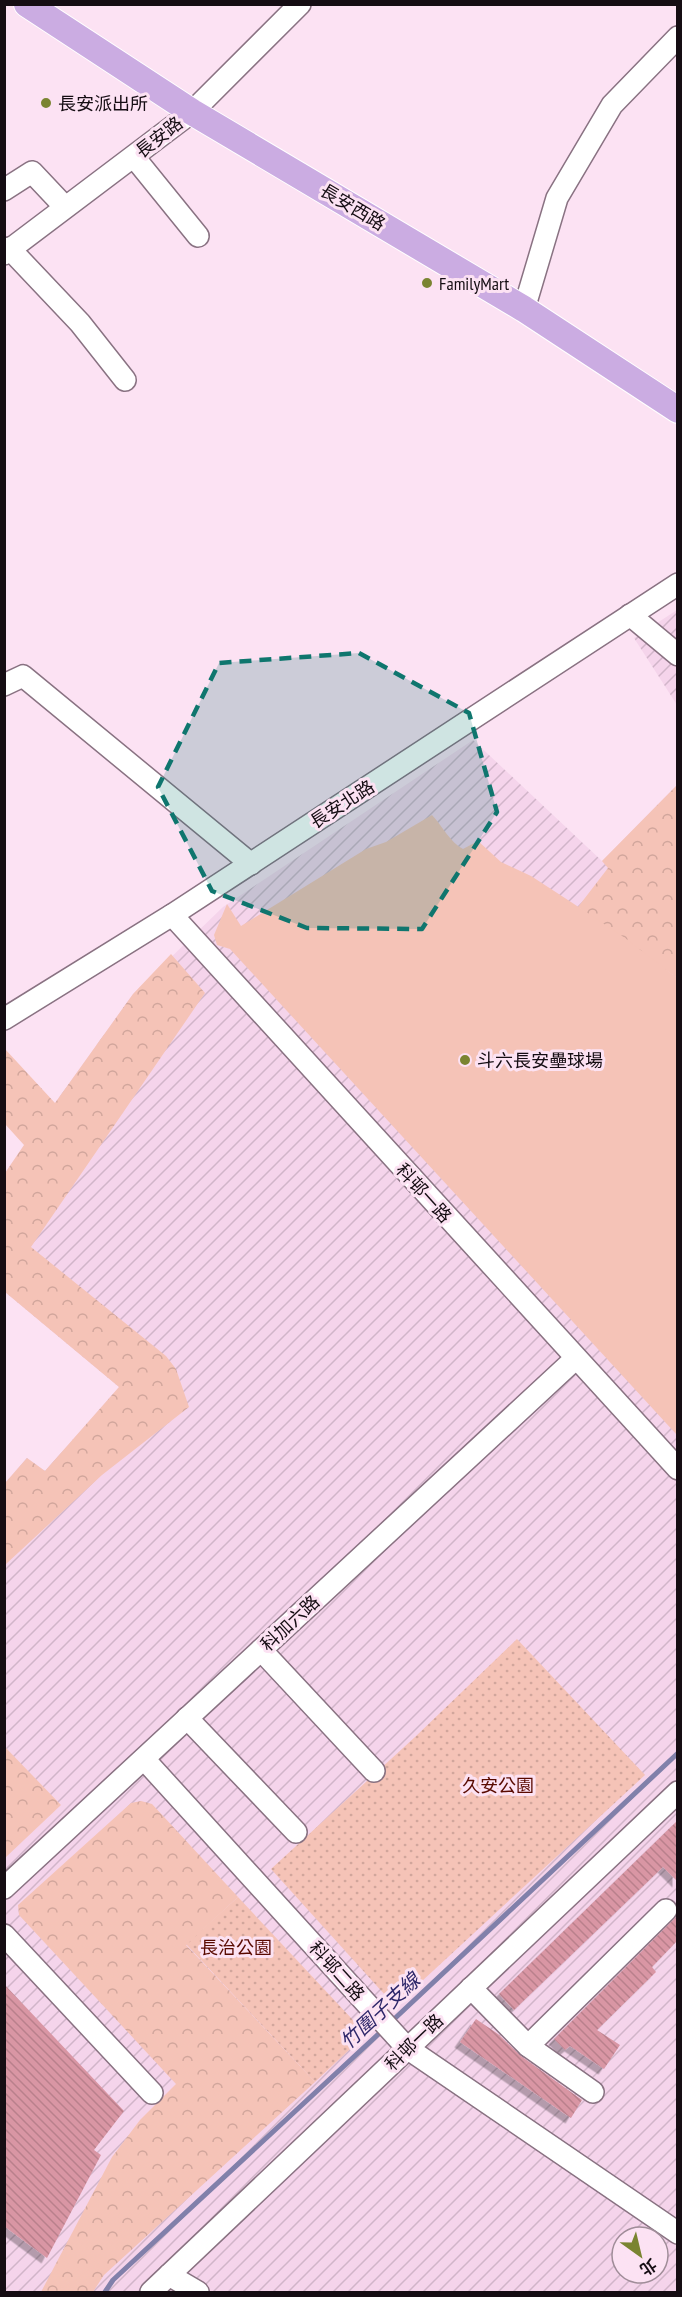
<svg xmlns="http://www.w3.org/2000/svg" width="682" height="2297" viewBox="0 0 682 2297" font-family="'PT Sans Narrow','Noto Sans TC',sans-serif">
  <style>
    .industrial { fill: url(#industrial-furrows); fill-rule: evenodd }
    .grass { fill: url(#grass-dots) }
    .forest { fill: url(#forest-crowns) }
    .garden { fill: #f5c3b7 }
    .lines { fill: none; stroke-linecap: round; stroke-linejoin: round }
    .stream { stroke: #8180aa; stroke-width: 5 }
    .building { fill: url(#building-back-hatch); filter: url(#shadow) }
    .minor-casing { stroke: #897282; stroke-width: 24 }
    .major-casing { stroke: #fff; stroke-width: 28 }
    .minor { stroke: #fff; stroke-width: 21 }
    .major { stroke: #cbace2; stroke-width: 26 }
    .marked { fill: #0f766e; fill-opacity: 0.2; stroke: #0f766e; stroke-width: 4.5; stroke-dasharray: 12 8; stroke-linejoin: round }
    .poi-dot { fill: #7a8431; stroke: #fce2f3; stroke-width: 2 }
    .labels { text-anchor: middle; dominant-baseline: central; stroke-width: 6; stroke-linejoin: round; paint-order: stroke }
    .poi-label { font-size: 18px; fill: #150d13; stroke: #fce2f3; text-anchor: start }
    .street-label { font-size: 18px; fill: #150d13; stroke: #fce2f3 }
    .park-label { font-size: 18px; fill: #590a00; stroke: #fce2f3 }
    .water-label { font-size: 20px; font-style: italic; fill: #2e276a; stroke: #fce2f3 }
  </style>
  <defs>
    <pattern id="industrial-furrows" width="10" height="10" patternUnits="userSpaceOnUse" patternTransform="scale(1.5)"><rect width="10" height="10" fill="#f5d4eb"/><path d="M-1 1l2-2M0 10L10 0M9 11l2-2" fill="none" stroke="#d1b5c9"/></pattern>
    <pattern id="grass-dots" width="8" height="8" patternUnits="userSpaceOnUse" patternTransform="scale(1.5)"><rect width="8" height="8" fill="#f5c3b7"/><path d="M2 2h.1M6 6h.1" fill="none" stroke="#d1a69c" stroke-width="1.8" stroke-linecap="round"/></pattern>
    <pattern id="forest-crowns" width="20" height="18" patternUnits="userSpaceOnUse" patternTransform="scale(1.5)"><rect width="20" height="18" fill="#f5c3b7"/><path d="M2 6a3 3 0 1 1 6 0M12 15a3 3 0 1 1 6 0" fill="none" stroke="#d1a69c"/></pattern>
    <pattern id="building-back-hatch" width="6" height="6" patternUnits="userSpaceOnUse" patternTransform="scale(1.5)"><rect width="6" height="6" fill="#d996a4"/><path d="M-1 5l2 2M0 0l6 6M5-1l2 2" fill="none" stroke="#b9808c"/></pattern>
    <filter id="shadow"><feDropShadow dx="-5.5" dy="5.5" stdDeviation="0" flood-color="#0004"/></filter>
  </defs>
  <rect width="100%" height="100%" fill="#fce2f3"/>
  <g class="industrial">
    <path d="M677 610V705L634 638Z"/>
    <path d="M473 740 602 861 677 785V2292H5V1483L27 1458 45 1471 119 1387 5 1292V1173L133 994 223 907ZM622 2237H658V2273H622Z"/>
  </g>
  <g class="grass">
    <path d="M517 1639 645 1775 395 2006 271 1869 415 1737Z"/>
    <path d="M238 1897 366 2034 315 2082 186 1944Z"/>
  </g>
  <g class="forest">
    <path d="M677 785V978L578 907 608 868 602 861Z"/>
    <path d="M171 954 205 993 31 1247 166 1356 176 1369 189 1407 102 1475 5 1565V1483L27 1458 45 1471 119 1387 5 1292V1173L24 1145 5 1124V1049L55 1103 133 994Z"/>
    <path d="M5 1747 61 1805 5 1858Z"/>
    <path d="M141 1801 152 1804 238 1897 186 1945 315 2082 104 2275 93 2292H41L112 2157 140 2120 176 2084 19 1915 18 1905 131 1803Z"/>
  </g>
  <path class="garden" d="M432 815C442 826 451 843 463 849L478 841 501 862 531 876 571 902 625 938 677 978V1435L230 949 217 945 214 935 227 904 241 926 366 849 386 842Z"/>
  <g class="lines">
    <g class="stream">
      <path d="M391 2022 678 1753"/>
      <path d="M105 2292 113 2280 385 2028"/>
    </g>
  </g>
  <g class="building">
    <path d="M678 1820V1882L663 1867 514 2010 499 1994Z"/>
    <path d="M678 1915V1940L652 1967 656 1972 597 2030 620 2045 604 2069 570 2046 565 2050 554 2039Z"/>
    <path d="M4 1984 124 2111 94 2150 101 2155 47 2258 4 2226Z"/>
    <path d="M476 2019 498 2034 521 2056 582 2100 571 2118 460 2042Z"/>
  </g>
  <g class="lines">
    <g class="minor-casing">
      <g id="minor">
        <path d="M134 157 198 236"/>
        <path d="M4 190 32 172 65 207"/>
        <path d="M9 248 80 323 125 380"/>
        <path d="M4 254 192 112 300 4"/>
        <path d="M524 309 557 198 612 105 678 37"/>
        <path d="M630 615 678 655"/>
        <path d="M4 685 23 676 251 864"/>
        <path d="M172 915 678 1469"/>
        <path d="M4 1019 172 915 678 584"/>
        <path d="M261 1650 374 1771"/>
        <path d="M187 1718 296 1832"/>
        <path d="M144 1759 407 2048 678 2233"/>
        <path d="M4 1888 575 1359"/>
        <path d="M4 1935 152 2093"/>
        <path d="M471 1988 528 2046 593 2092"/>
        <path d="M528 2046 666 1910"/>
        <path d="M169 2275 198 2292"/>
        <path d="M151 2292 678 1792"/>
      </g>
    </g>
    <g class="major-casing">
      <path id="major" d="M27 4 192 112 524 309 678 410"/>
    </g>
    <use href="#minor" class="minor"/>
    <use href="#major" class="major"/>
  </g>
  <path class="marked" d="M359 653 469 713 497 812 422 929 307 928 212 891 158 787 219 663Z"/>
  <g class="poi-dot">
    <circle cx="46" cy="103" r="6"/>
    <circle cx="427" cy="283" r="6"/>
    <circle cx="465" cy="1060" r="6"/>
  </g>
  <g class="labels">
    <g class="poi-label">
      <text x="58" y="103">長安派出所</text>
      <text x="439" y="283">FamilyMart</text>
      <text x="477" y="1060">斗六長安壘球場</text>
    </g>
    <g class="street-label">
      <text transform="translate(159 137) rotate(-38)">長安路</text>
      <text transform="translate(353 207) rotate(31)">長安西路</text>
      <text transform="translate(342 804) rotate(-33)">長安北路</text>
      <text transform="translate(424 1193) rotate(48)">科邨一路</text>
      <text transform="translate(290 1623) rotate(-43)">科加六路</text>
      <text transform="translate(337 1971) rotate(48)">科邨二路</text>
      <text transform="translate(414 2042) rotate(-44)">科邨一路</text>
    </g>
    <g class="park-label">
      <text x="498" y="1785">久安公園</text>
      <text x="236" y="1947">長治公園</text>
    </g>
    <g class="water-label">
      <text transform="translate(380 2011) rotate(-43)">竹圍子支線</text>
    </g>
  </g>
  <rect width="682" height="2297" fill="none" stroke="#150d13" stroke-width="12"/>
  <g transform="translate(640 2255) rotate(146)"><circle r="28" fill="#fce2f3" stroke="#a08d99" stroke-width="1.5"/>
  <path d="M0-4.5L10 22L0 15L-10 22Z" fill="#7a8431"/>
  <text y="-9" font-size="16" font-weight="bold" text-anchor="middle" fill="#150d13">北</text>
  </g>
</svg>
